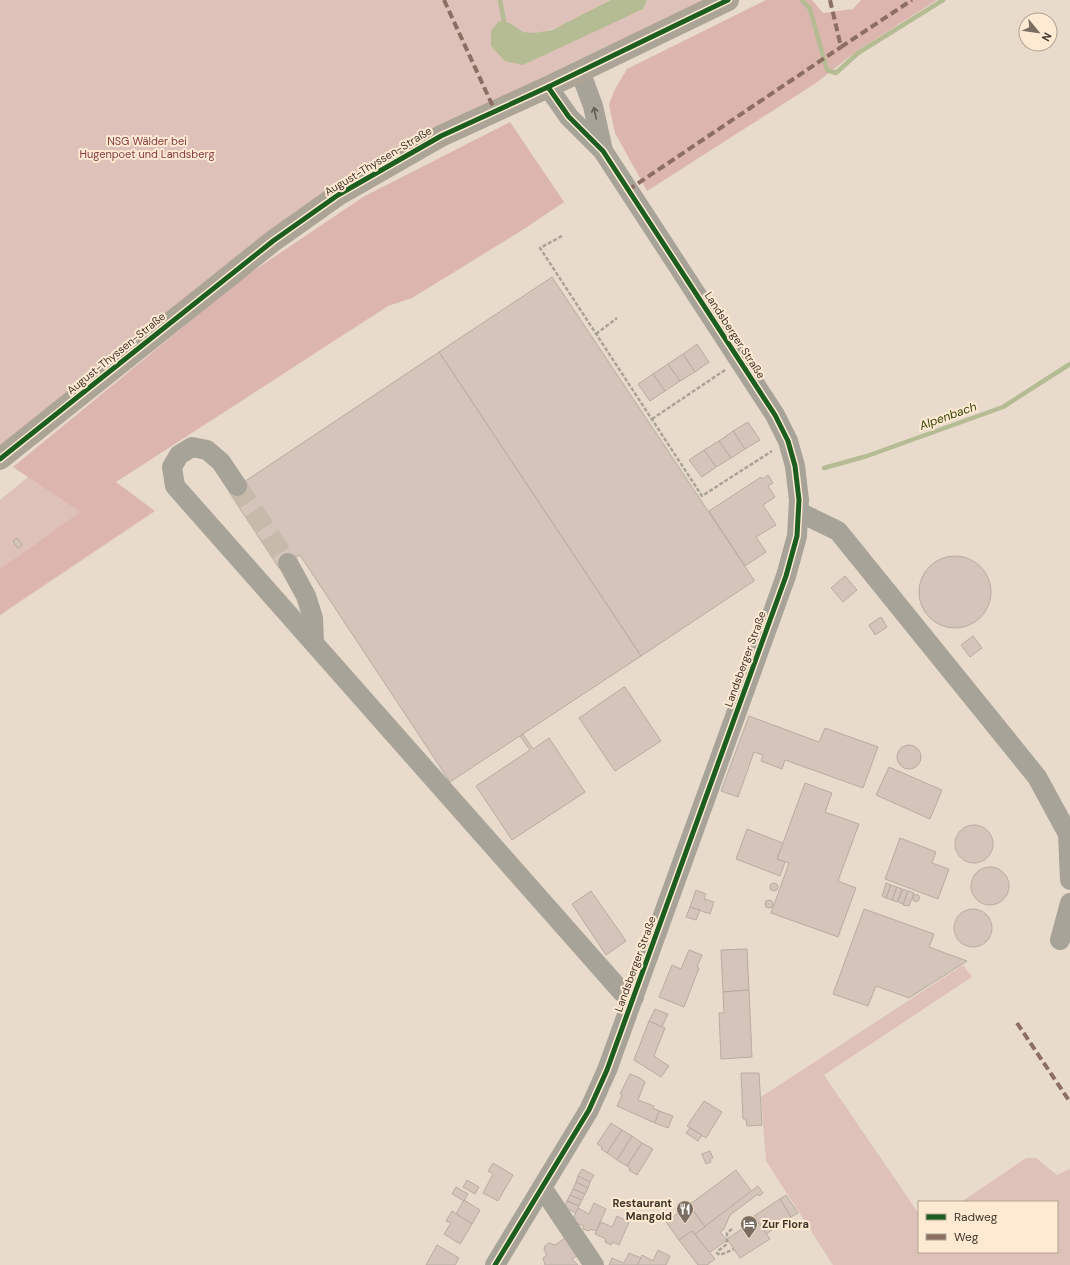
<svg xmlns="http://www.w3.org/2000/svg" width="1070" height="1265" viewBox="0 0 1070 1265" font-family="'DM Sans',sans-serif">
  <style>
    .green { fill: #dec1b9 }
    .forest { fill: #dcb5ae }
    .water { fill: #b5bc93 }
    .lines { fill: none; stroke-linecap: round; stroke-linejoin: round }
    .stream { stroke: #b5bc93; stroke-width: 4.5 }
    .building { fill: #d4c4b9; stroke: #b8aca2 }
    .minor-tunnel { stroke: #c6baab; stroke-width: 20; stroke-dasharray: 20 10; stroke-linecap: butt }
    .path { stroke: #a9a399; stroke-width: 2.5; stroke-dasharray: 4 2; stroke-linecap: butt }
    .minor { stroke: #a7a399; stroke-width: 20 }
    .major { stroke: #aca496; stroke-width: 22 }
    .quiet { stroke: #8d6e63; stroke-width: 4; stroke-dasharray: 8 4; stroke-linecap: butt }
    .cycleway-casing { stroke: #feead3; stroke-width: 8 }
    .cycleway { stroke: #1b5e20; stroke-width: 5 }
    .oneway { stroke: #635b50 }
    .labels { text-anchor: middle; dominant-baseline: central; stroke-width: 4; stroke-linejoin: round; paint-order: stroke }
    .park-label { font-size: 11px; fill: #853a3c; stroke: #feead3 }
    .street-label { font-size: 11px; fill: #3e3429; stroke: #feead3 }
    .poi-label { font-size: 11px; font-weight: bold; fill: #3e3429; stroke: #feead3; text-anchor: end }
    .water-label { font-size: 12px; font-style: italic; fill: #39460a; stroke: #feead3 }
  </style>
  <rect width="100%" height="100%" fill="#e8dbcc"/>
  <g class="green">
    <path d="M0 0H611C591 10 545 40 523 32 518 30 514 26 510 23L491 46 643 9 647 0H717L441 133 0 449Z"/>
    <path d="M28 477 80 512 0 569V500Z"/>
    <path d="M963 965 972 977 824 1075 919 1214V1252H1057V1202H961L1026 1158H1036L1057 1175 1070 1169V1265H833L766 1161 761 1097Z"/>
  </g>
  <g class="forest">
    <path d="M766 0H812L823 13 853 9 861 0H937L858 50 816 83 647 191 615 133 609 105 614 91 627 69Z"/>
    <path d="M510 122 564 202 524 229 412 298 388 306 116 482 155 511 0 615V569L80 512 13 467 243 278 363 197Z"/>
  </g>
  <path class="water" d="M611 0H647L643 9 523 65 505 61 491 46V31L499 21 510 23 523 32 534 33 552 30Z"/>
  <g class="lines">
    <g class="stream">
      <path d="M500 0 504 22"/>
      <path d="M802 0 810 9 827 70 836 73 858 53 943 0"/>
      <path d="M824 468 867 456 1003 407 1070 364"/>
    </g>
  </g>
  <g class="building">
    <path d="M552 277 754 580V581L641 656 439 352Z"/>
    <path d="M697 344 709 362 695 372 683 354Z"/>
    <path d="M439 352 641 656 450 782 300 555 279 568 229 492Z"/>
    <path d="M683 354 695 372 680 381 668 364Z"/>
    <path d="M668 364 680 381 665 391 653 374Z"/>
    <path d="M653 374 665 391 650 401 638 384Z"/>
    <path d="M748 422 760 440 745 449 733 431Z"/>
    <path d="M733 431 745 449 731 458 719 441Z"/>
    <path d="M719 441 731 458 716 467 704 450Z"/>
    <path d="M704 450 716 467 702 477 689 460Z"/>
    <path d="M768 475 773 483 768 486 775 497 763 505 776 525 756 537 766 552 745 566 709 511 761 477 763 479Z"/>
    <path d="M17 538 22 545 18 548 13 541Z"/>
    <circle cx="955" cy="592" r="36"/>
    <path d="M845 576 857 590 843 602 831 588Z"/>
    <path d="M881 617 887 627 875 635 869 625Z"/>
    <path d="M973 636 982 648 970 657 961 645Z"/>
    <path d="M624 687H625L661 741 615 771 579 718Z"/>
    <path d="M749 716 819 742 825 728 878 747 863 788 785 760 782 769 761 761 763 755 754 752 738 797 721 791Z"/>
    <path d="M523 734 533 749 549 738 585 792 512 840 476 786 530 750 520 736Z"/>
    <circle cx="909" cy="757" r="12"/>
    <path d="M889 767 942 790 930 819 876 795Z"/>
    <path d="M805 783 832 793 825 812 859 824 838 881 856 888 838 937 771 913 789 863 777 859Z"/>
    <circle cx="974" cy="844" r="19"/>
    <path d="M747 829 783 843 777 859 785 862 780 876 736 859Z"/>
    <path d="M900 838 936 852 932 863 949 869 938 899 885 879Z"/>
    <circle cx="990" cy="886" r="19"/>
    <circle cx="774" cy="887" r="4"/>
    <path d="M886 883 891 885 886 898 882 896Z"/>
    <path d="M891 885 897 887 892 900 886 898Z"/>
    <path d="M897 887 902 889 897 902 892 900Z"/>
    <path d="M903 889 908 891 903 904 898 902Z"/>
    <path d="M696 890 706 894 704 899 714 902 710 914 690 907Z"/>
    <path d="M591 891 626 941 606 955 572 904Z"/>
    <path d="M908 891 914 893 909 906 903 905Z"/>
    <circle cx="916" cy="898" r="3.5"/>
    <circle cx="769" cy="904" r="4"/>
    <path d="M690 907 700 910 696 920 686 917Z"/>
    <circle cx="973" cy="928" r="19"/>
    <path d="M864 909 934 934 929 947 967 961 909 998 876 986 868 1006 833 994Z"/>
    <path d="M747 949 749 990 723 992 721 950Z"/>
    <path d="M689 950 702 955 697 967 699 968 684 1007 659 997 672 965 681 969Z"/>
    <path d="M749 990 752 1057 721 1059 719 1013H724L723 992Z"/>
    <path d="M655 1009 668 1014 662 1027 649 1021Z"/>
    <path d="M649 1021 665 1028 654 1056 669 1066 661 1077 634 1060Z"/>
    <path d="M741 1073H759L762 1125 747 1126 746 1119H743Z"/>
    <path d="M630 1074 640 1078 645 1082 638 1100 654 1106 653 1108 659 1111 655 1123 617 1106 622 1095 620 1094Z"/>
    <path d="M704 1101 722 1112 706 1138 687 1126Z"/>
    <path d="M659 1111 673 1116 668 1128 655 1123Z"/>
    <path d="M611 1123 622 1130 607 1153 601 1149 602 1147 597 1144Z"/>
    <path d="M690 1128 702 1135 698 1141 686 1133Z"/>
    <path d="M622 1130 632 1136 617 1160 607 1153Z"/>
    <path d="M632 1136 642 1143 627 1166 617 1160Z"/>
    <path d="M642 1143 653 1149 637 1175 629 1170 630 1168 627 1166Z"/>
    <path d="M710 1151 713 1158 710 1159 711 1162 706 1164 702 1154Z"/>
    <path d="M493 1163 513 1175 498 1201 483 1193 493 1174 488 1171Z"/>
    <path d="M582 1169 594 1175 590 1182 578 1176Z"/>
    <path d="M736 1170 752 1192 705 1227 689 1205Z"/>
    <path d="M578 1176 590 1182 588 1188 576 1182Z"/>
    <path d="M467 1180 479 1187 475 1194 463 1187Z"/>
    <path d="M576 1182 588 1188 585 1194 573 1189Z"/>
    <path d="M758 1186 763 1193 759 1196 758 1194 730 1215 724 1229 720 1232 727 1240 709 1253 695 1234Z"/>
    <path d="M456 1187 468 1194 464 1201 452 1194Z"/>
    <path d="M573 1189 585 1194 582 1200 570 1195Z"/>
    <path d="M570 1195 582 1200 579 1206 567 1201Z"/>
    <path d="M786 1195 798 1213 791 1217 780 1199Z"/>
    <path d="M780 1199 791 1217 766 1234 754 1216Z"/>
    <path d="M464 1200 480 1210 472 1224 456 1214Z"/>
    <path d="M567 1201 579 1206 576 1213 564 1207Z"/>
    <path d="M594 1203 606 1209 596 1231 590 1229 589 1231 583 1229 584 1226 572 1221 578 1208 589 1214Z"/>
    <path d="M689 1205 705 1227 695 1234 692 1231 679 1240 666 1222Z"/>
    <path d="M452 1211 472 1224 460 1244 444 1234 451 1223 446 1221Z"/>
    <path d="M617 1216 629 1222 619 1245 613 1242 611 1245 605 1242 606 1239 595 1234 601 1222 612 1227Z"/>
    <path d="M756 1219 770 1239 740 1258 727 1239Z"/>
    <path d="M692 1231 715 1259 707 1265H698L679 1240Z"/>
    <path d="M565 1238 578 1255 572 1259 578 1265H545L543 1258 547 1255 544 1250 545 1246 549 1243 555 1245Z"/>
    <path d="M437 1245 459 1258 455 1265H426Z"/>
    <path d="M658 1250 670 1256 666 1265H637L642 1255 653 1261Z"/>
    <path d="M629 1253 641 1258 637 1265H609L612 1258 624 1263Z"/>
  </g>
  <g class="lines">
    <path class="minor-tunnel" d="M237 486 288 563"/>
    <g class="path">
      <path d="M562 236 540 248 702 496 772 451"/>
      <path d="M596 334 617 318"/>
      <path d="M652 419 725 370"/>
      <path d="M732 1229 727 1233V1244L718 1251 717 1253 720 1255 734 1249"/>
    </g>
    <g class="minor">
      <path d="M580 71 593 106 603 151"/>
      <path d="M237 486 221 462 207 450 192 447 179 455 172 467 175 486 622 992 634 997"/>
      <path d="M799 512 838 531 1037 777 1068 834 1070 880"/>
      <path d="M288 563 306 596 313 618 314 643"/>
      <path d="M1060 940 1070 903"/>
      <path d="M543 1189 594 1265"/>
      <path d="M495 1265 589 1110 607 1070 786 576 797 536 799 500 795 466 788 441 775 415 603 151 569 117 548 87"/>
    </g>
    <path class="major" d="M0 459 273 241 338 195 441 136 548 87 728 0"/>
    <g class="quiet">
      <path d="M444 0 495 111"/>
      <path d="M830 0 841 47 912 0"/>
      <path d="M628 190 841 47"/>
      <path d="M1017 1023 1070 1102"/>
    </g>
    <g class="cycleway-casing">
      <g id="cycleway">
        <path d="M0 459 273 241 338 195 441 136 548 87 728 0"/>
        <path d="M495 1265 589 1110 607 1070 786 576 797 536 799 500 795 466 788 441 775 415 603 151 569 117 548 87"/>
      </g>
    </g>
    <use href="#cycleway" class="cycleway"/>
  </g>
  <defs><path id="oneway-shaft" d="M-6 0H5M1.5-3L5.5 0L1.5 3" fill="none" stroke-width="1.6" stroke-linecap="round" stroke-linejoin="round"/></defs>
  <use class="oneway" href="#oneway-shaft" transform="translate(595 113) rotate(-102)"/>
  <defs>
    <g id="restaurant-pin" transform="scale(0.9)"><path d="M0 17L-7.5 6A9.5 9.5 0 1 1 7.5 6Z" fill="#7a6e62" stroke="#feead3"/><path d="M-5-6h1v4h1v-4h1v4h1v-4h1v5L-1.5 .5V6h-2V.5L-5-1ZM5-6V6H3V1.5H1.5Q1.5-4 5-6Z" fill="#fff"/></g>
    <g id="hotel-pin" transform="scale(0.9)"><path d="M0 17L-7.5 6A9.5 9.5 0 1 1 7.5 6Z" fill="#7a6e62" stroke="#feead3"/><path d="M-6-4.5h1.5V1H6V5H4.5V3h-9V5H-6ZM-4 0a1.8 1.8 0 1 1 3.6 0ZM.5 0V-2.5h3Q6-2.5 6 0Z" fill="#fff"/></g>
  </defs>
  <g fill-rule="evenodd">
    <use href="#restaurant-pin" x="685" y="1209"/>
    <use href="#hotel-pin" x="749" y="1224"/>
  </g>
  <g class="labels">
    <g class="park-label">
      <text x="147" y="141">NSG Wälder bei<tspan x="147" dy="13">Hugenpoet und Landsberg</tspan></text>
    </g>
    <g class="street-label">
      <text transform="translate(378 161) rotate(-31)">August-Thyssen-Straße</text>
      <text transform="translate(735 335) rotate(57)">Landsberger Straße</text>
      <text transform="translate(116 353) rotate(-39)">August-Thyssen-Straße</text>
      <text transform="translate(745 659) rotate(-70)">Landsberger Straße</text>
      <text transform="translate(635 964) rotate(-70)">Landsberger Straße</text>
    </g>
    <g class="poi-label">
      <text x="672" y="1203">Restaurant<tspan x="672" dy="13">Mangold</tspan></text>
      <text x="762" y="1224" text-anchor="start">Zur Flora</text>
    </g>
    <g class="water-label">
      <text transform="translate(948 416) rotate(-20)">Alpenbach</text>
    </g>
  </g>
  <rect x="918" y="1201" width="140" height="52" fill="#feead3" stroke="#b1a18f"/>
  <rect x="926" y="1214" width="20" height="6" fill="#1b5e20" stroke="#b1a18f"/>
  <text x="954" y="1221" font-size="12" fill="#3e3429">Radweg</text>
  <rect x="926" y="1234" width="20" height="6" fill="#8d6e63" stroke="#b1a18f"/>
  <text x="954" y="1241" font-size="12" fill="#3e3429">Weg</text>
  <g transform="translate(1038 32) rotate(119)"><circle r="19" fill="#feead3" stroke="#b1a18f"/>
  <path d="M0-3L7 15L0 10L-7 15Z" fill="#7a6e62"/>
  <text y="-6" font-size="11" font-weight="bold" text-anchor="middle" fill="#3e3429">N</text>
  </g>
</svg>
